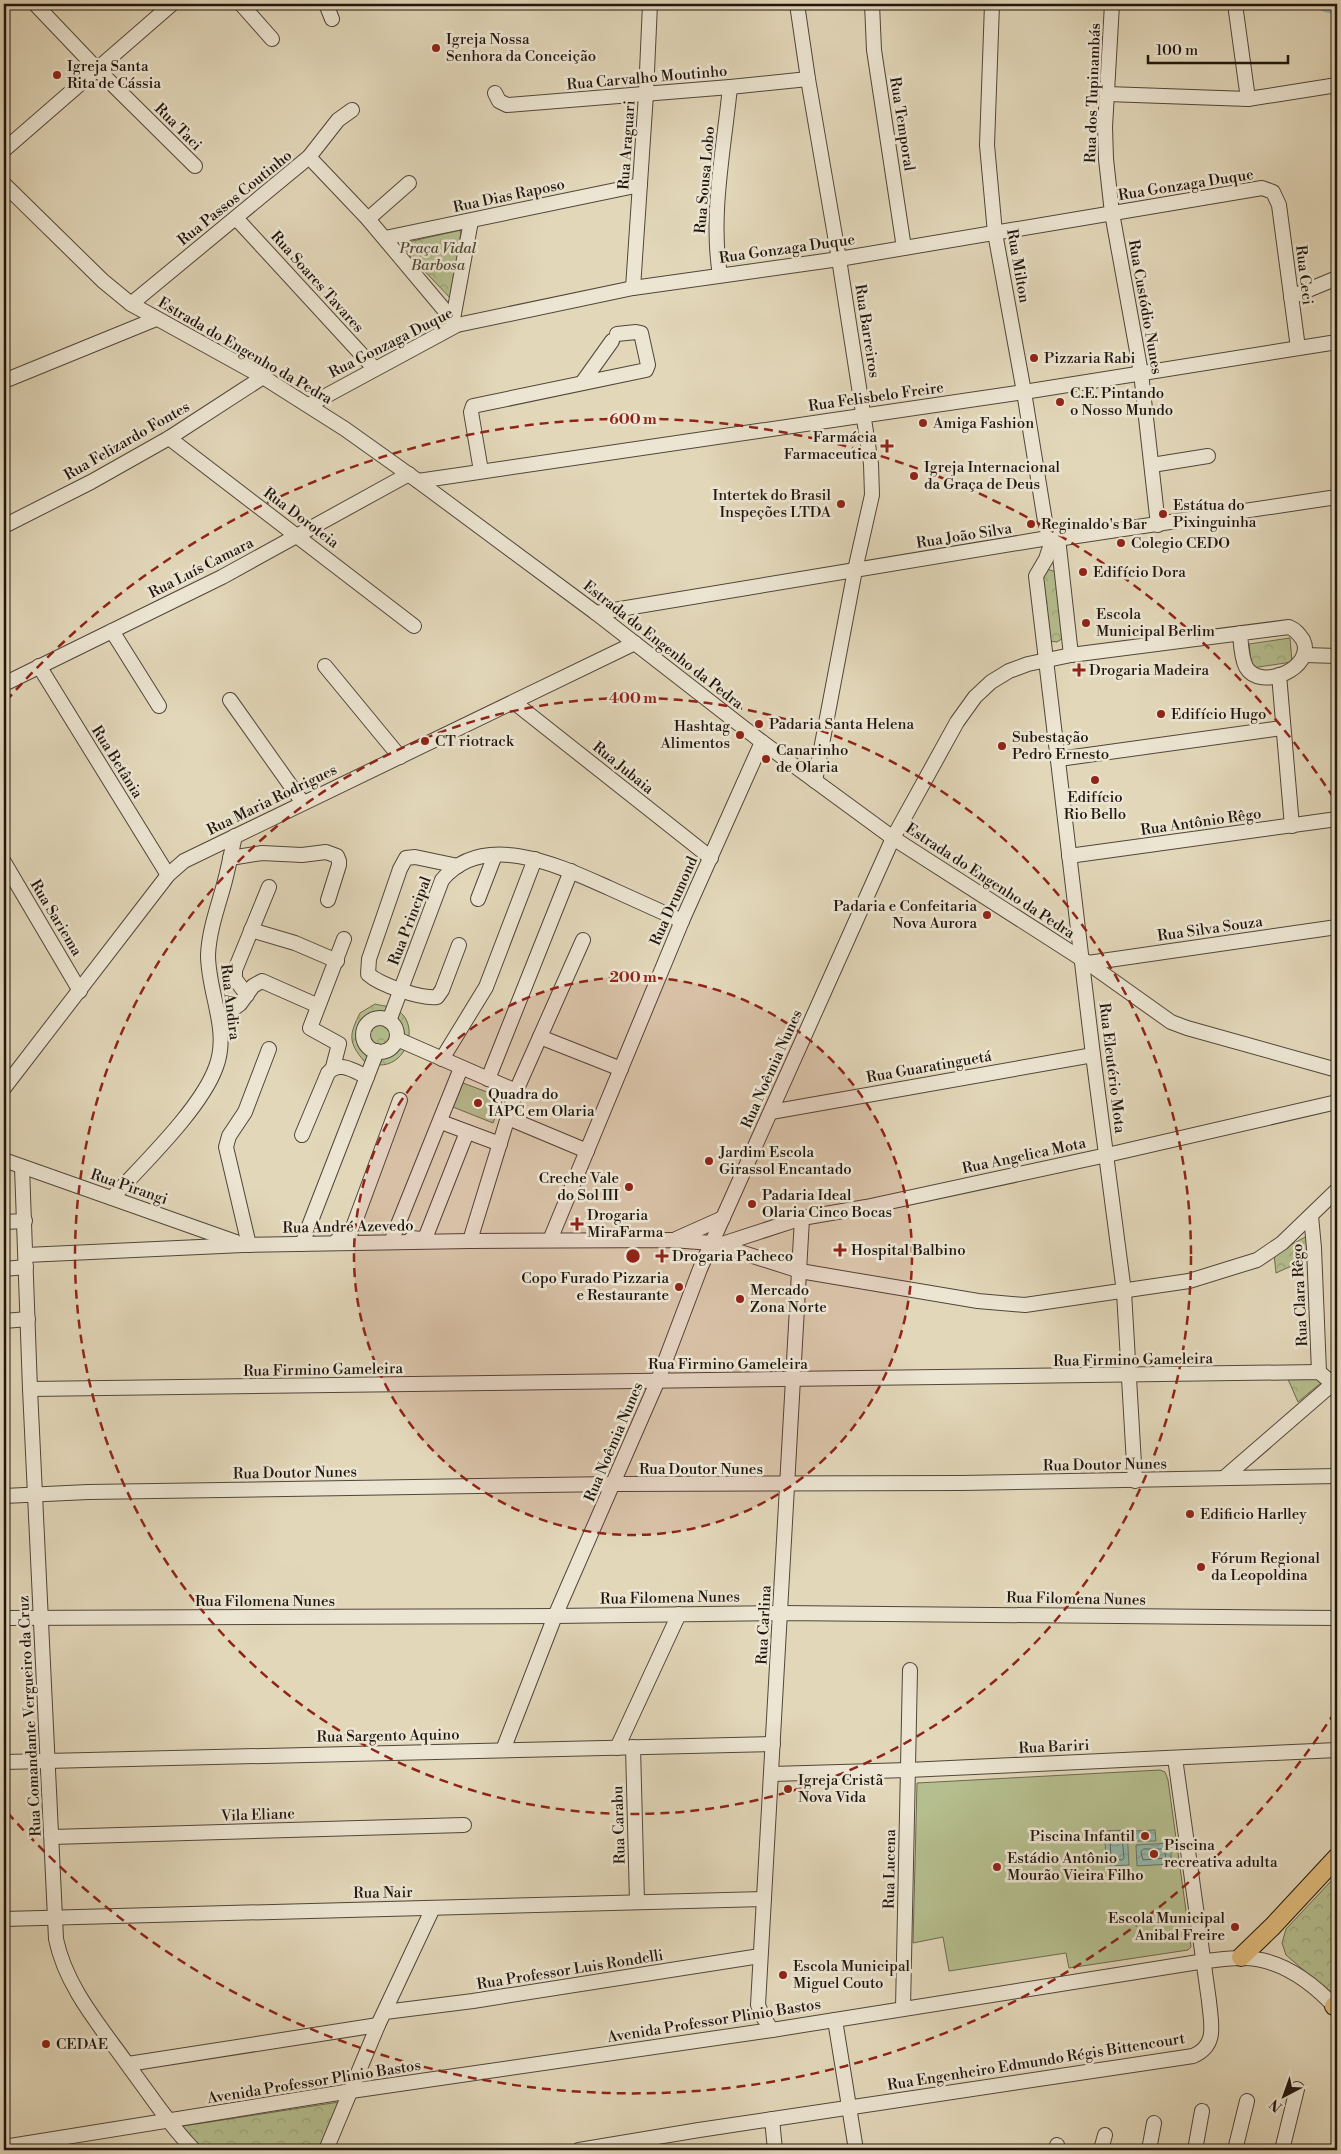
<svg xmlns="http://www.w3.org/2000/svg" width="1341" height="2154" viewBox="0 0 1341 2154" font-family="'Libre Bodoni',serif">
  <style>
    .forest { fill: url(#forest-crowns); stroke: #6b6a4e }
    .pitch { fill: #b5be8e; stroke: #6b6a4e }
    .water { fill: url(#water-waves); stroke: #67786e }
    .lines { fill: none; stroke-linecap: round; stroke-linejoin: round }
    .shore { stroke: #5b685e; stroke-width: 1 }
    .river { stroke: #95baae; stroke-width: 16 }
    .minor-casing { stroke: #51463a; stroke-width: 16 }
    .major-casing { stroke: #21160f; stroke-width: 20 }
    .minor { stroke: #ece5d2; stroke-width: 14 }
    .major { stroke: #e1bc7c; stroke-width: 18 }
    .ring { fill: none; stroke: #8f2418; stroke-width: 2.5; stroke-dasharray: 9 6 }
    .poi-dot { fill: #8f2418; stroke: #ece5d2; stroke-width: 2 }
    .labels { text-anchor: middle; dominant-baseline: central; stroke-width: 5; stroke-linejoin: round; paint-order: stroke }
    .poi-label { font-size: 15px; fill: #21160f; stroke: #ece5d2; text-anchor: start }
    .street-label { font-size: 15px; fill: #21160f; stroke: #ece5d2 }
    .park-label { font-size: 15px; font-style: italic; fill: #4d4835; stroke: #ece5d2 }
    .centre { fill: #8f2418; stroke: #ece5d2; stroke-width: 2.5 }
    .ring-label { font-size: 15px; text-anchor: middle; font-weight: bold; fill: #8f2418; stroke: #ece5d2; stroke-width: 5; stroke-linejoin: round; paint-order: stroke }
  </style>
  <defs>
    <pattern id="forest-crowns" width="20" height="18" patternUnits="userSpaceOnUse" patternTransform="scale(1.25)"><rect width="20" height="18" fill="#b5be8e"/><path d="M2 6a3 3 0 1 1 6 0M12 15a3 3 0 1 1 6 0" fill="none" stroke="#9ba379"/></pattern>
    <pattern id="water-waves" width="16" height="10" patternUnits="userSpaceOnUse" patternTransform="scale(1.25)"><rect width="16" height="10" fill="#95baae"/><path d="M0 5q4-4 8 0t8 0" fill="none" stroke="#809f94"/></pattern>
  </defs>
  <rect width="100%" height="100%" fill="#e2d7b9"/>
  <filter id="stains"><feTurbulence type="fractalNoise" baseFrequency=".004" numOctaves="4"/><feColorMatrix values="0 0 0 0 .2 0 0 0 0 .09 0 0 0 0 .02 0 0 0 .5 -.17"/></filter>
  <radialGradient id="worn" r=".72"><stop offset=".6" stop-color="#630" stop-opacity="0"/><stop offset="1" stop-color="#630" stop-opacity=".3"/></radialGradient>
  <g class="forest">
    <path d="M461 230 453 301 399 244Z"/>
    <path d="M1047 569 1056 572 1063 638 1057 642 1049 641 1039 577Z"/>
    <path d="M1290 638 1292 662 1252 668 1249 644Z"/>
    <path d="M375 1004C382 1006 391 1006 397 1010 424 1026 403 1080 364 1061 348 1042 349 1035 360 1013Z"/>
    <path d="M1309 1235 1311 1257 1276 1273 1274 1254Z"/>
    <path d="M1287 1377H1319L1322 1382 1298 1402Z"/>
    <path d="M1331 1881H1337V1999L1286 1955 1282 1943 1286 1929Z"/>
    <path d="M339 2102 318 2150H199L177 2127Z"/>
  </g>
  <g class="pitch">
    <path d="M463 1083 503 1098 493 1123 453 1107Z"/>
    <path d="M1160 1770 1165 1772 1168 1780 1191 1947 1188 1950 1069 1968 1066 1953 949 1971 943 1937 913 1943 917 1783Z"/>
  </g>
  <g class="water">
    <path d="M1127 1830 1129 1865 1107 1866 1104 1831Z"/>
    <path d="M1155 1830 1156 1841H1135V1831Z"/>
    <path d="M1171 1843V1864L1137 1866 1136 1845Z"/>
  </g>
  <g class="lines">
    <g class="shore">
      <path d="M1112 1835 1122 1837 1124 1858 1122 1860 1111 1859 1110 1838Z"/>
      <path d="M1144 1849H1164L1166 1858 1143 1860 1141 1852Z"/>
    </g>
    <path class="river" d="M1326 4 1337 7"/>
    <g class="minor-casing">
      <g id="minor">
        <path d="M35 4 97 69 195 166"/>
        <path d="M241 4 272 39"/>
        <path d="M326 4 332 19"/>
        <path d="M797 4 808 79 839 259 871 464 872 495 855 570 815 781"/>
        <path d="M872 4 874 50 904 248"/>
        <path d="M992 4 987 145 995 233 1024 392 1045 521 1051 544 1046 559 1036 576 1093 1055 1124 1292 1135 1481"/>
        <path d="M1112 4 1105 127 1106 159 1112 213 1141 373 1158 525"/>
        <path d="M1235 4 1248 99"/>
        <path d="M495 93 499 101 507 105 730 87 808 79"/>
        <path d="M1107 94 1248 99 1337 85"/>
        <path d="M4 150 172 4"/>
        <path d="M309 157 368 219 457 325"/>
        <path d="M4 184 103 281 131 304 263 377 345 429 418 481 596 613 762 742 893 838 1088 963 1171 1022 1187 1028 1337 1070"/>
        <path d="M236 218 374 368"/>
        <path d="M368 219 409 183"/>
        <path d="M385 238 640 185"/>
        <path d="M720 275C710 215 724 148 730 87"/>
        <path d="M633 288 646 94 650 4"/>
        <path d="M1291 297 1337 278"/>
        <path d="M131 304 309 157 338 120 352 110"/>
        <path d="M453 319 471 221"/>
        <path d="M4 381 156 319"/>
        <path d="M582 383 612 341"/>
        <path d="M309 405 457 325 633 288 839 259 1262 188 1273 192 1279 205 1298 348"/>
        <path d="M169 438 414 626"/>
        <path d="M1152 465 1208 456"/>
        <path d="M481 471 471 412 473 406 646 370 648 365 641 333 636 332 617 334"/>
        <path d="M418 481 1024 392 1337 342"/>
        <path d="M4 526 91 482 169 438 263 377"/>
        <path d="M1052 534 1057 539 1059 547 1071 655"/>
        <path d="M596 613 1042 539H1057L1337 497"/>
        <path d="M112 631 159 706"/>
        <path d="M1305 655 1337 656"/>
        <path d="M39 666 168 875"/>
        <path d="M325 666 400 757"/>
        <path d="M1279 675 1292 826"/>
        <path d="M4 684 222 577 409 474"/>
        <path d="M230 700 303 803"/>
        <path d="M515 703 711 858"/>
        <path d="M1059 759 1282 728"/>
        <path d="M1069 856 1337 819"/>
        <path d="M230 858 262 853 302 855 326 852 337 856 339 861V865L328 900"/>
        <path d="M4 862 80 991"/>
        <path d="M458 866 415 857 406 858 400 869 369 959 368 974C380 985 421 999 437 997L442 990 459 945"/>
        <path d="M478 899 495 855"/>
        <path d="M251 930 295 943 337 961"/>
        <path d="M1088 963 1337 927"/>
        <path d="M247 995 235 979V970L269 887"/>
        <circle cx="380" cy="1035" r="17"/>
        <path d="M219 1019 240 1004 253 986 262 981 314 1004"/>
        <path d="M389 1021 442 880C484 829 562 867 609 888 633 899 658 910 682 921"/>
        <path d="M540 1037 621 1069"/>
        <path d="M397 1039 516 1091"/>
        <path d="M442 1059 486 987 535 859"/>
        <path d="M333 1067 339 1044 310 1028 344 939"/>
        <path d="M488 1079 571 871"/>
        <path d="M4 1088 168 875 184 861 635 643"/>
        <path d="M771 1112 1093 1055"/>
        <path d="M508 1118 587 1151"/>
        <path d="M441 1122 500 1144"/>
        <path d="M302 1135 328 1073C339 1060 354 1071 367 1077"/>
        <path d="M4 1160 236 1242"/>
        <path d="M22 1167 30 1389 56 1939C66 1988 102 2028 130 2068 151 2096 170 2126 194 2150"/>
        <path d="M112 1198C142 1165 201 1109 216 1067 230 1030 208 993 208 955 209 932 217 909 223 888 228 871 231 853 235 836"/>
        <path d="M1311 1216 1314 1248 1319 1372"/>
        <path d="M4 1222 25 1221"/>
        <path d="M472 1234 516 1091 583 940"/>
        <path d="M412 1238 421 1239 426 1236 467 1132"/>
        <path d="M676 1239 723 1218"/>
        <path d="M337 1240 349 1238 400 1100"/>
        <path d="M550 1240 682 921 762 742"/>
        <path d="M391 1242 461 1068"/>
        <path d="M302 1244 377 1051"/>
        <path d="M249 1245 226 1147 229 1136 245 1112 269 1049"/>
        <path d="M719 1245 802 1218 866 1207 1107 1155 1337 1102"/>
        <path d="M26 1255 243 1245 470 1241 672 1240 712 1243 800 1271 978 1301 1025 1305 1189 1281 1257 1260 1282 1243 1337 1190"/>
        <path d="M4 1269 26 1267"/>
        <path d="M4 1321 28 1319"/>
        <path d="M30 1389 1319 1372 1333 1384"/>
        <path d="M1225 1477 1337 1380"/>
        <path d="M4 1496 88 1492 614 1484 961 1483 1337 1476"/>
        <path d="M4 1618 555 1616 780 1613 1337 1618"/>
        <path d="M633 1747 637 1902"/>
        <path d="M617 1748 679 1614"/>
        <path d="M503 1750 555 1616 658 1380 700 1269 893 838 957 722 975 697 991 682 1009 671 1028 664 1071 655 1289 627C1296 630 1299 634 1303 640 1316 668 1260 692 1246 667 1241 657 1241 644 1240 633"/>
        <path d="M4 1762 773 1744"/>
        <path d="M772 1774 908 1770 1337 1750"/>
        <path d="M52 1837 464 1825"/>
        <path d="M4 1919 764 1899"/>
        <path d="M903 2008 910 1670"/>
        <path d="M385 2012 473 2001 760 1956"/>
        <path d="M835 2020 856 2150"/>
        <path d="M772 2030 763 2017 758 2005 802 1218"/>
        <path d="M128 2064 378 2025"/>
        <path d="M772 2119 775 2150"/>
        <path d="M4 2147 351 2091 772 2030 1205 1961C1217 1960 1228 1958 1240 1958 1278 1957 1312 1982 1337 2009"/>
        <path d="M326 2150 378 2025 433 1908"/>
        <path d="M579 2150 699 2130 1193 2056C1218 2045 1211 2024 1209 2001L1175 1758"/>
        <path d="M1056 2150 1057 2145"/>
        <path d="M1101 2150 1105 2135"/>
        <path d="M1149 2150 1154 2123"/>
        <path d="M1195 2150 1202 2111"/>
        <path d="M1235 2150 1247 2101"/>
        <path d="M1282 2150 1297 2089"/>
      </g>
    </g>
    <g class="major-casing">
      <g id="major">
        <path d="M1241 1957 1273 1926 1337 1857"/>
        <path d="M1334 2006 1337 2007"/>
      </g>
    </g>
    <use href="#minor" class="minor"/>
    <use href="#major" class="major"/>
  </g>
  <circle cx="633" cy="1256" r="279" fill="#8f2418" fill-opacity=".12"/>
  <g class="ring">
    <circle cx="633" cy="1256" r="279"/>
    <circle cx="633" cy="1256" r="558"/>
    <path d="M1335 1712A837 837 0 0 1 6 1811M6 701A837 837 0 0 1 1335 800"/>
  </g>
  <g class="poi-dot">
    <circle cx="436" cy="48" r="5"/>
    <circle cx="57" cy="75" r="5"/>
    <circle cx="1034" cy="358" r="5"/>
    <circle cx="1060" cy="402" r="5"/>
    <circle cx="923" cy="423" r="5"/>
    <path d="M884.5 438.5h5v5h5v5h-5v5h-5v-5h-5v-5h5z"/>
    <circle cx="914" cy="476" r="5"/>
    <circle cx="841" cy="504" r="5"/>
    <circle cx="1163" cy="514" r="5"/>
    <circle cx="1031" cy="524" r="5"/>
    <circle cx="1121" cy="543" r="5"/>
    <circle cx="1083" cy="572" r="5"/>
    <circle cx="1086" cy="623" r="5"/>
    <path d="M1076.5 662.5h5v5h5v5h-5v5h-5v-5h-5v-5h5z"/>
    <circle cx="1161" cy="714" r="5"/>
    <circle cx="759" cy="724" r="5"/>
    <circle cx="740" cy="735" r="5"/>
    <circle cx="425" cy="741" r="5"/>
    <circle cx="1002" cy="746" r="5"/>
    <circle cx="766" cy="759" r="5"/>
    <circle cx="1095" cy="780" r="5"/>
    <circle cx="987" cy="915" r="5"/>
    <circle cx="478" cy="1103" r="5"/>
    <circle cx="709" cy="1161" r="5"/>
    <circle cx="629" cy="1187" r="5"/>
    <circle cx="752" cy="1204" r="5"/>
    <path d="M574.5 1216.5h5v5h5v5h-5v5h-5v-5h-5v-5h5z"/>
    <path d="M837.5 1242.5h5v5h5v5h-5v5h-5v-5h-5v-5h5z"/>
    <path d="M659.5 1248.5h5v5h5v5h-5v5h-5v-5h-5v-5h5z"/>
    <circle cx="679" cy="1287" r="5"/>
    <circle cx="740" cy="1299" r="5"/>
    <circle cx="1190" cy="1514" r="5"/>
    <circle cx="1201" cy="1567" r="5"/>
    <circle cx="788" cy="1789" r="5"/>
    <circle cx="1145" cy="1836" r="5"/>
    <circle cx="1154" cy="1854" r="5"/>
    <circle cx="997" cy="1867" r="5"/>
    <circle cx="1235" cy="1927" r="5"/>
    <circle cx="783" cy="1975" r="5"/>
    <circle cx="46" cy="2044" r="5"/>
  </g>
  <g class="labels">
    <g class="poi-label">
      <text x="446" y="39">Igreja Nossa<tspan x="446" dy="17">Senhora da Conceição</tspan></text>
      <text x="67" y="66">Igreja Santa<tspan x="67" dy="17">Rita de Cássia</tspan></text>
      <text x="1044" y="358">Pizzaria Rabi</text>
      <text x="1070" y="393">C.E. Pintando<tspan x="1070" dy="17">o Nosso Mundo</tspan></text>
      <text x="933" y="423">Amiga Fashion</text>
      <text x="877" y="437" text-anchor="end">Farmácia<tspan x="877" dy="17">Farmaceutica</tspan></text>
      <text x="924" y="467">Igreja Internacional<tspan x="924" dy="17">da Graça de Deus</tspan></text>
      <text x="831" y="495" text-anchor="end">Intertek do Brasil<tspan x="831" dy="17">Inspeções LTDA</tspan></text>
      <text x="1173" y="505">Estátua do<tspan x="1173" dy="17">Pixinguinha</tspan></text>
      <text x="1041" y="524">Reginaldo's Bar</text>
      <text x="1131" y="543">Colegio CEDO</text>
      <text x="1093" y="572">Edifício Dora</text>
      <text x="1096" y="614">Escola<tspan x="1096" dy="17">Municipal Berlim</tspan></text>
      <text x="1089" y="670">Drogaria Madeira</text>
      <text x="1171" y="714">Edifício Hugo</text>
      <text x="769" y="724">Padaria Santa Helena</text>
      <text x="730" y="726" text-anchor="end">Hashtag<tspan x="730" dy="17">Alimentos</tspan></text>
      <text x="1012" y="737">Subestação<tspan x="1012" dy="17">Pedro Ernesto</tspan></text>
      <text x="435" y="741">CT riotrack</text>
      <text x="776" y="750">Canarinho<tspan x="776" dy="17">de Olaria</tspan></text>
      <text x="1095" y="797" text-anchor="middle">Edifício<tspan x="1095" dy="17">Rio Bello</tspan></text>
      <text x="977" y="906" text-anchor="end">Padaria e Confeitaria<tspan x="977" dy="17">Nova Aurora</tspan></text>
      <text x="488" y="1094">Quadra do<tspan x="488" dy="17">IAPC em Olaria</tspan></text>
      <text x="719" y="1152">Jardim Escola<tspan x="719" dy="17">Girassol Encantado</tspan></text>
      <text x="619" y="1178" text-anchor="end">Creche Vale<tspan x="619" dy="17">do Sol III</tspan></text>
      <text x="762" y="1195">Padaria Ideal<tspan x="762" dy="17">Olaria Cinco Bocas</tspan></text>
      <text x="587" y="1215">Drogaria<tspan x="587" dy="17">MiraFarma</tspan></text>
      <text x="851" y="1250">Hospital Balbino</text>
      <text x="672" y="1256">Drogaria Pacheco</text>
      <text x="669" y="1278" text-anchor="end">Copo Furado Pizzaria<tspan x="669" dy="17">e Restaurante</tspan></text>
      <text x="750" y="1290">Mercado<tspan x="750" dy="17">Zona Norte</tspan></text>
      <text x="1200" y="1514">Edificio Harlley</text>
      <text x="1211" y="1558">Fórum Regional<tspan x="1211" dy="17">da Leopoldina</tspan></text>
      <text x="798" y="1780">Igreja Cristã<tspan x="798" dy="17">Nova Vida</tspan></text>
      <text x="1135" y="1836" text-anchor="end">Piscina Infantil</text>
      <text x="1164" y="1845">Piscina<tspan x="1164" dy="17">recreativa adulta</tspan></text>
      <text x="1007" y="1858">Estádio Antônio<tspan x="1007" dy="17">Mourão Vieira Filho</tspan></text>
      <text x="1225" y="1918" text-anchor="end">Escola Municipal<tspan x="1225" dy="17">Anibal Freire</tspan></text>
      <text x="793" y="1966">Escola Municipal<tspan x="793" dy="17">Miguel Couto</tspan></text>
      <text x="56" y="2044">CEDAE</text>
    </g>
    <g class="street-label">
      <text transform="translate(647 78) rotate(-5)">Rua Carvalho Moutinho</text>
      <text transform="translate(1093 93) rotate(-88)">Rua dos Tupinambás</text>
      <text transform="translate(902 124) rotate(81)">Rua Temporal</text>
      <text transform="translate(178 127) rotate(45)">Rua Taci</text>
      <text transform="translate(627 145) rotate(-86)">Rua Araguari</text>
      <text transform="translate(705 180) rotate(-85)">Rua Sousa Lobo</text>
      <text transform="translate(1186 185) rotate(-9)">Rua Gonzaga Duque</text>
      <text transform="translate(509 196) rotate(-12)">Rua Dias Raposo</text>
      <text transform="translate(235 198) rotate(-39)">Rua Passos Coutinho</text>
      <text transform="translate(787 249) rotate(-8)">Rua Gonzaga Duque</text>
      <text transform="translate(1018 266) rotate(80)">Rua Milton</text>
      <text transform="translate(1304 275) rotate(83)">Rua Ceci</text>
      <text transform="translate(317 282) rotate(48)">Rua Soares Tavares</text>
      <text transform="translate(1145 307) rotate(80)">Rua Custódio Nunes</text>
      <text transform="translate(867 331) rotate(81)">Rua Barreiros</text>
      <text transform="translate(391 343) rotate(-27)">Rua Gonzaga Duque</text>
      <text transform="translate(245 351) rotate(30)">Estrada do Engenho da Pedra</text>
      <text transform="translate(876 397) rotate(-8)">Rua Felisbelo Freire</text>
      <text transform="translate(127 441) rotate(-30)">Rua Felizardo Fontes</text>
      <text transform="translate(301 518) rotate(37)">Rua Doroteia</text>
      <text transform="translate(964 536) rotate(-9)">Rua João Silva</text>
      <text transform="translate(201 568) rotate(-27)">Rua Luís Camara</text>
      <text transform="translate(663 645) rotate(38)">Estrada do Engenho da Pedra</text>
      <text transform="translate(117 762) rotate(58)">Rua Betânia</text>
      <text transform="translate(623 768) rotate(39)">Rua Jubaia</text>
      <text transform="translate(272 800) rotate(-26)">Rua Maria Rodrigues</text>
      <text transform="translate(1201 822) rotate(-8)">Rua Antônio Rêgo</text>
      <text transform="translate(990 881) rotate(33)">Estrada do Engenho da Pedra</text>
      <text transform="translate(674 901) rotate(-66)">Rua Drumond</text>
      <text transform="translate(56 918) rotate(59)">Rua Sariema</text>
      <text transform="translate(410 921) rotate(-69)">Rua Principal</text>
      <text transform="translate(1210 929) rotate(-8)">Rua Silva Souza</text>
      <text transform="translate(230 1002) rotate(83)">Rua Andira</text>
      <text transform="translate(929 1067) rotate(-10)">Rua Guaratinguetá</text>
      <text transform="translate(1112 1068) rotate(83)">Rua Eleutério Mota</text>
      <text transform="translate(772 1069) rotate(-66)">Rua Noêmia Nunes</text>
      <text transform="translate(1024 1156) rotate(-12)">Rua Angelica Mota</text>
      <text transform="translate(129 1187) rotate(19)">Rua Pirangi</text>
      <text transform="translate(348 1227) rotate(-1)">Rua André Azevedo</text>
      <text transform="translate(1300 1295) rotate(-93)">Rua Clara Rêgo</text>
      <text transform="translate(1133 1360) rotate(-1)">Rua Firmino Gameleira</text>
      <text x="728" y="1364">Rua Firmino Gameleira</text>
      <text transform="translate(323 1370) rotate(-1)">Rua Firmino Gameleira</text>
      <text transform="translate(614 1442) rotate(-67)">Rua Noêmia Nunes</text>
      <text transform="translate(1105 1465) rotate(-1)">Rua Doutor Nunes</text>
      <text x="701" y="1469">Rua Doutor Nunes</text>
      <text transform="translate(295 1473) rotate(-1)">Rua Doutor Nunes</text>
      <text transform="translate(670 1598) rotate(-1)">Rua Filomena Nunes</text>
      <text transform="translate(1076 1599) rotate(1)">Rua Filomena Nunes</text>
      <text x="265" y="1601">Rua Filomena Nunes</text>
      <text transform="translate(764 1625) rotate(-87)">Rua Carlina</text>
      <text transform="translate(30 1716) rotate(-93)">Rua Comandante Vergueiro da Cruz</text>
      <text transform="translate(388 1736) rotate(-1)">Rua Sargento Aquino</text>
      <text transform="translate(1054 1747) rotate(-3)">Rua Bariri</text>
      <text transform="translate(258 1815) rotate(-2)">Vila Eliane</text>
      <text transform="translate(619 1825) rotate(-92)">Rua Carabu</text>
      <text transform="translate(890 1869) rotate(-89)">Rua Lucena</text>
      <text transform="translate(383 1893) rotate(-1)">Rua Nair</text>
      <text transform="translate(570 1970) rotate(-9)">Rua Professor Luis Rondelli</text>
      <text transform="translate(714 2021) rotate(-9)">Avenida Professor Plinio Bastos</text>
      <text transform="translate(1036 2062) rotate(-9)">Rua Engenheiro Edmundo Régis Bittencourt</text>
      <text transform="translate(314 2082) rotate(-9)">Avenida Professor Plinio Bastos</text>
    </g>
    <g class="park-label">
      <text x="438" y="248">Praça Vidal<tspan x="438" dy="17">Barbosa</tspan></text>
    </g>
  </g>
  <circle cx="633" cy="1256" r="8" class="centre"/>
  <g class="ring-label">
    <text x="633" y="424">600 m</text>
    <text x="633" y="703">400 m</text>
    <text x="633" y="982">200 m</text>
  </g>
  <rect width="1341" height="2154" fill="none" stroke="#e2d7b9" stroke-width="20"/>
  <rect x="5" y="5" width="1331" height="2144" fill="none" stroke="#21160f" stroke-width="2.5"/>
  <rect x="10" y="10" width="1321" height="2134" fill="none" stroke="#21160f"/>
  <g transform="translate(1284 2096) rotate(221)" stroke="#ece5d2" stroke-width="4" paint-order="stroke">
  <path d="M0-4L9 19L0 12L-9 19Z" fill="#21160f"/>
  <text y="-8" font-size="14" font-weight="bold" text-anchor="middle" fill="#21160f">N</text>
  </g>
  <path d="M1148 55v8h140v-8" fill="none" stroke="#21160f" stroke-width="2.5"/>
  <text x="1156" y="55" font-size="15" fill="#21160f" stroke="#ece5d2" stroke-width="4" paint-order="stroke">100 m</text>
  <rect width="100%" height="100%" filter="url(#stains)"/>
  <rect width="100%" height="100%" fill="url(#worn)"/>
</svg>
